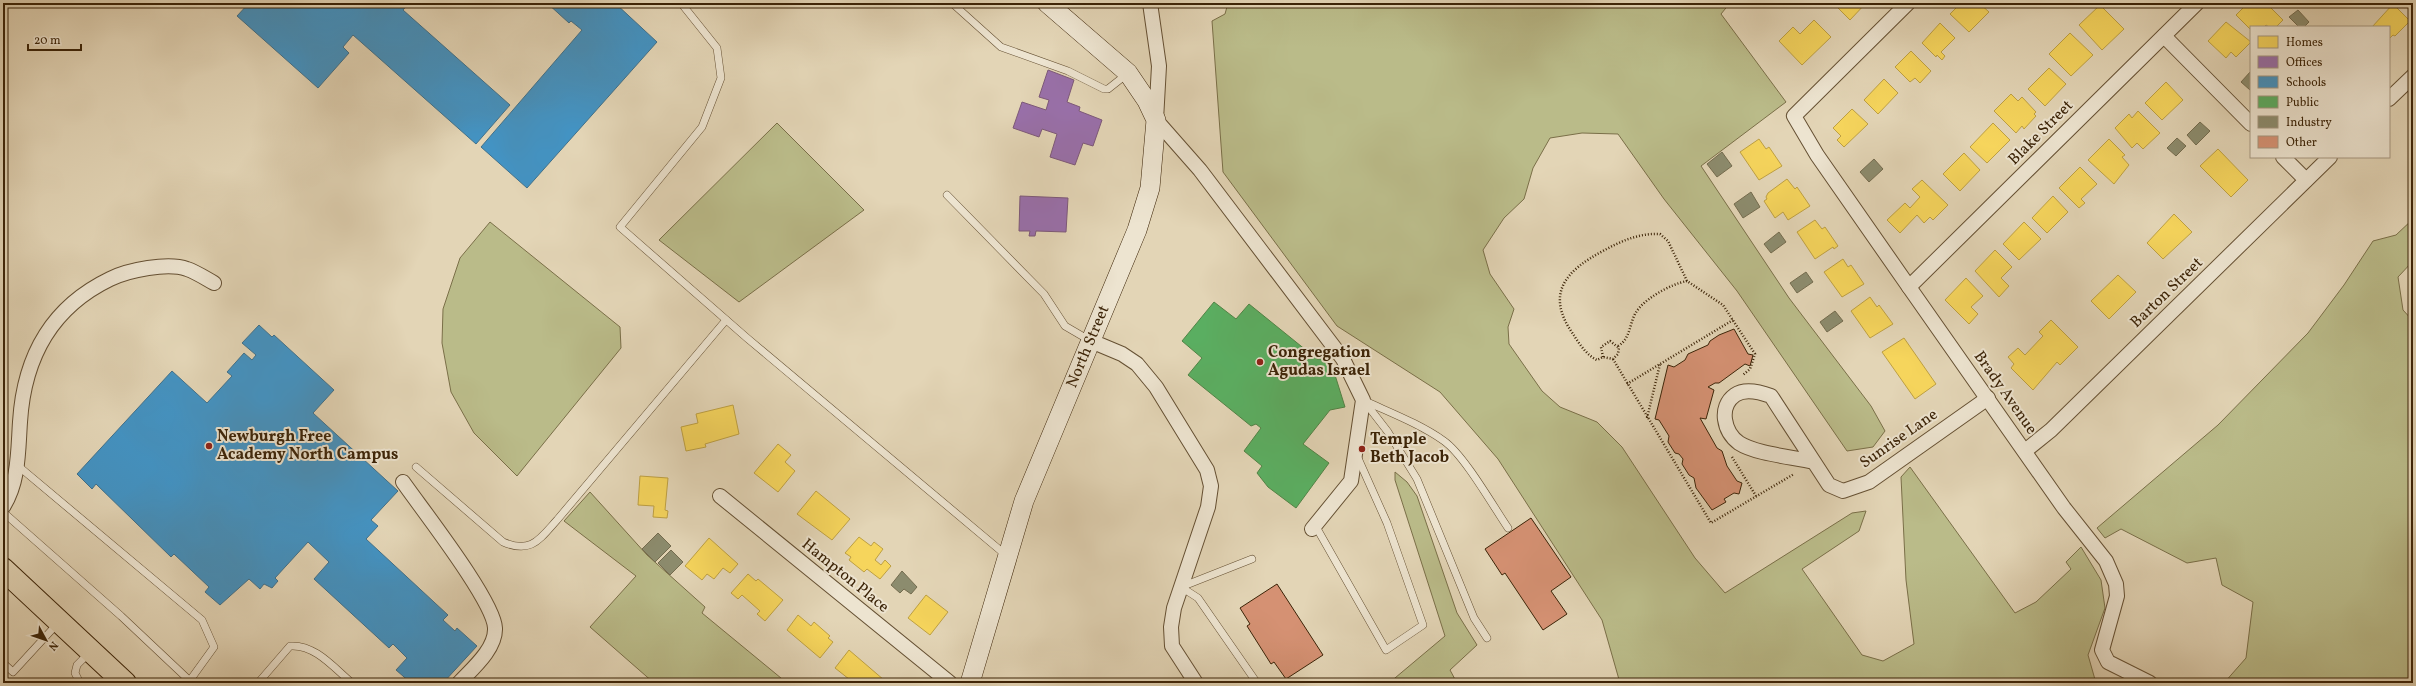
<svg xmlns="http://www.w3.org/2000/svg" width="2416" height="686" viewBox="0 0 2416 686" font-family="Vollkorn,serif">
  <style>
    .green { fill: #babb89; stroke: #7a6f48 }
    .homes { fill: #f6d55c; stroke: #bea042 }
    .offices { fill: #9970ab; stroke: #7d597a }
    .schools { fill: #4393c3; stroke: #41718b }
    .public { fill: #5aae61; stroke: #518446 }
    .industry { fill: #8c8c6e; stroke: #746c4f }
    .building { fill: #d59173; stroke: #3b2307 }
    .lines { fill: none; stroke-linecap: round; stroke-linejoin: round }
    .lane-casing { stroke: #655033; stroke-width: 8 }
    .street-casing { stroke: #655033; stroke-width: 16 }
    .secondary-casing { stroke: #3b2307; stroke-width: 20 }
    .highway-casing { stroke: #3b2307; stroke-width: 24 }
    .path { stroke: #3b2307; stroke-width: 2.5; stroke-dasharray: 1 2; stroke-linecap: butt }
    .lane { stroke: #ede4d0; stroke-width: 7 }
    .street { stroke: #ede4d0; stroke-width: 14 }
    .secondary { stroke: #ede4d0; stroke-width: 19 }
    .highway { stroke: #e3d5b6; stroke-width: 22 }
    .poi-dot { fill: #8f2418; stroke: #ede4d0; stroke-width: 1.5 }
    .labels { text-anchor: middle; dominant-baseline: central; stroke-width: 4; stroke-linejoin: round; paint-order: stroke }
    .street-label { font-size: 16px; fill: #3b2307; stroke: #ede4d0 }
    .poi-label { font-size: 16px; font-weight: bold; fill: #3b2307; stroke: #ede4d0; text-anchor: start }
  </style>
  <rect width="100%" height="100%" fill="#e3d5b6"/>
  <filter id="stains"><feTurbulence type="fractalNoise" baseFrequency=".005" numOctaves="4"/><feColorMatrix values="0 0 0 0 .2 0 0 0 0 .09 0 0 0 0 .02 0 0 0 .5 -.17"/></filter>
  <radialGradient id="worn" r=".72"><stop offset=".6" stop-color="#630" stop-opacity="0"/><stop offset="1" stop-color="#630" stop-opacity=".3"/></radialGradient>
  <g class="green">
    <path d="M1228 3H1730L1721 14 1786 102 1701 166 1789 298 1871 406 1885 431 1873 447 1847 451 1737 291 1664 199 1618 134 1582 133 1550 138 1533 168 1524 199 1504 218 1483 250 1490 274 1514 309 1508 327 1509 344 1542 391 1560 407 1597 422 1622 447 1695 558 1725 593 1852 513 1866 511 1859 531 1802 569 1862 655 1883 661 1914 644 1906 580 1901 477 1910 467 2015 613 2036 602 2071 569 2066 562 2081 547 2101 580 2105 608 2088 655 2096 683H1620L1602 620 1498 459 1440 392 1337 326 1223 172 1212 21 1225 14Z"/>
    <path d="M777 123 864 210 739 302 659 240Z"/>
    <path d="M2413 219V261L2398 277 2403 310 2413 321V679L2409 683H2224L2246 658 2253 602 2222 585 2216 558 2187 563 2121 529 2105 538 2097 528 2218 425 2308 333 2344 285 2373 241 2396 235Z"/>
    <path d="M490 222 620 327 621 348 517 476 474 433 451 392 442 343 443 309 460 258Z"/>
    <path d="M1395 472 1407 482 1417 496 1457 613 1477 645 1450 670 1457 683H1389L1445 636 1395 480Z"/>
    <path d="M590 492 647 555 705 607 702 613 787 683H654L590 627 636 576 564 521Z"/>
  </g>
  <g class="homes">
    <path d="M1833 3H1866L1850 20Z"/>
    <path d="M1961 3H1979L1989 12 1969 32 1950 14Z"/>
    <path d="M2248 3H2266L2283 20 2276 27H2269L2266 25 2264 27H2251V30L2236 15Z"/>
    <path d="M2393 4 2410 21 2395 36 2393 35 2389 39V27H2372Z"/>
    <path d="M2100 5 2124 29 2102 50 2079 25Z"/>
    <path d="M1814 20 1831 37 1802 65 1779 41 1793 27 1800 34Z"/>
    <path d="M2226 22 2251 42 2236 57 2231 52 2226 58 2208 41Z"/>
    <path d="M1940 23 1955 38 1941 52 1945 56 1942 60 1937 55 1936 57 1922 43Z"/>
    <path d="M2070 33 2093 55 2071 76 2049 54Z"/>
    <path d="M1911 51 1931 71 1920 83 1915 78 1910 82 1895 67Z"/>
    <path d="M2049 68 2066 84 2045 106 2028 89Z"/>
    <path d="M1884 79 1898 93 1878 114 1864 100Z"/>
    <path d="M2166 82 2183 100 2162 120 2145 103Z"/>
    <path d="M2011 94 2018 101 2022 97 2036 112 2034 114 2036 116 2024 129 2022 126 2016 133 1994 111Z"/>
    <path d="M1852 109 1868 124 1844 147 1837 140 1841 136 1833 128Z"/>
    <path d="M2138 111 2160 133 2143 149 2137 143 2132 148 2115 128 2129 114 2132 118Z"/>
    <path d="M1993 123 2010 140 1987 163 1970 147Z"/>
    <path d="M1759 139 1766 149 1769 147 1782 166 1759 180 1740 152Z"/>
    <path d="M2109 139 2125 155 2122 157 2129 165 2114 184 2088 160Z"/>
    <path d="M2218 149 2248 180 2231 197 2200 166Z"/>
    <path d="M1964 153 1980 170 1960 191 1943 174Z"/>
    <path d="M2080 167 2097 184 2081 199 2085 203 2079 208 2059 188Z"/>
    <path d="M1787 179 1795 189 1797 187 1810 206 1788 220 1783 212 1775 218 1764 201 1767 199 1766 197 1768 193Z"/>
    <path d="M1922 180 1948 205 1933 220 1930 217 1924 223 1917 215 1900 233 1887 220 1905 203 1910 208 1920 197 1912 189Z"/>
    <path d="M2053 196 2068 212 2047 233 2032 218Z"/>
    <path d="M2174 214 2192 232 2163 259 2147 243Z"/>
    <path d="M1815 220 1822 229 1825 227 1838 246 1834 249 1833 247 1815 259 1797 232Z"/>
    <path d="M2024 222 2041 239 2019 260 2003 244Z"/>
    <path d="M1995 250 2012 267 2001 278 2009 286 1999 297 1975 271Z"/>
    <path d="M1843 259 1848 267 1851 265 1864 284 1842 297 1824 272Z"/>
    <path d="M2118 275 2136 292 2109 319 2091 301Z"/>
    <path d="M1966 278 1983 296 1971 307 1978 314 1969 324 1945 300Z"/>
    <path d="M1870 297 1877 307 1879 305 1893 324 1870 338 1851 311Z"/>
    <path d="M2051 320 2078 347 2060 365 2057 362 2033 390 2011 368 2014 364 2008 357 2018 348 2025 355 2043 336 2039 332Z"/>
    <path d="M1904 338 1936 384 1915 399 1882 352Z"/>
    <path d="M733 405 739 434 705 444 706 447 686 451 681 427 698 423 696 414Z"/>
    <path d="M778 444 791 455 785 462 795 471 778 492 754 473Z"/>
    <path d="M640 476 668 478 665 510 668 511 667 518 653 517 654 506 638 505Z"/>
    <path d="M816 491 850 519 832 540 797 514Z"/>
    <path d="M859 537 871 546 874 542 883 549 875 560 881 565 885 560 891 566 880 579 867 569 864 572 849 560 851 557 845 553Z"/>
    <path d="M709 538 738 564 730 573 723 568 714 579 707 574 702 580 685 566Z"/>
    <path d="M748 574 756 581 758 579 783 600 765 621 757 614 760 611 742 595 738 599 731 593Z"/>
    <path d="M926 595 948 612 930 635 908 618Z"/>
    <path d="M798 615 811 626 814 622 830 636 828 638 833 642 820 658 787 630Z"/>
    <path d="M849 650 884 680 882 683H854L835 668Z"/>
  </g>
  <g class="offices">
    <path d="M1048 70 1074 80 1067 102 1080 107 1079 111 1102 120 1093 146 1083 143 1075 165 1050 157 1057 134 1042 129 1039 137 1013 128 1022 102 1046 110 1049 100 1039 97Z"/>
    <path d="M1020 196 1068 198 1066 232 1036 231 1035 236H1029L1030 231H1019Z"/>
  </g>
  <g class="schools">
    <path d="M249 3H409L403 10 510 105 476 144 353 35 343 47 349 53 318 88 237 16Z"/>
    <path d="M547 3H615L657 42 527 188 481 147 582 30 571 21 569 23Z"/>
    <path d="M259 325 272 337 274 335 334 390 313 413 398 491 371 520 378 526 366 539 448 615 443 620 455 631 457 628 477 646 443 683H411L396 670 407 658 393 644 389 648 314 579 329 562 308 542 275 578 278 581 272 588 264 584 260 589 249 579 220 605 205 592 209 587 174 554 171 557 96 484 92 489 77 474 172 371 207 403 232 376 227 372 244 353 252 360 256 355 242 343Z"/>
  </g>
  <path class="public" d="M1214 302 1236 319 1249 304 1317 359H1330L1345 407 1330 410 1303 444 1329 463 1296 508 1268 487 1257 473 1262 466 1244 451 1261 428 1256 424 1251 426 1188 375 1202 358 1182 341Z"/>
  <g class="industry">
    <path d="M2298 10 2309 22 2304 27H2299L2289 17Z"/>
    <path d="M2251 71V89L2250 90 2241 82Z"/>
    <path d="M2200 122 2210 131 2196 145 2187 135Z"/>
    <path d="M2177 138 2186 146 2176 156 2167 148Z"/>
    <path d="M1722 152 1732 166 1717 177 1707 164Z"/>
    <path d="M1874 159 1883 169 1869 182 1860 172Z"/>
    <path d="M1751 192 1760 207 1743 218 1734 204Z"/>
    <path d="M1779 232 1786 242 1771 253 1764 244Z"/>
    <path d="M1806 272 1813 282 1797 293 1790 283Z"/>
    <path d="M1835 311 1843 321 1827 332 1820 322Z"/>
    <path d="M658 533 671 546 655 562 642 549Z"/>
    <path d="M671 550 683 562 670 575 658 563Z"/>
    <path d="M902 571 917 587 911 594 904 589 900 593 891 585Z"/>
  </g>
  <g class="building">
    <path d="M1734 329 1748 354 1753 355 1750 366 1745 364 1719 383H1715L1708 387 1714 390 1706 419 1700 418 1717 448 1722 451 1727 466 1737 481 1742 483 1739 494 1734 493 1724 499 1726 502 1712 510 1696 488 1694 478 1689 475 1682 464 1683 459 1679 454 1675 453 1668 442 1669 436 1659 420 1655 419 1668 365 1674 367 1685 360 1688 354 1708 345 1710 341 1719 335Z"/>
    <path d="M1531 518 1571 577 1551 591 1567 614 1543 630 1505 573 1502 575 1485 549Z"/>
    <path d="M1277 584 1323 655 1286 679 1274 662 1271 664 1247 626 1250 624 1240 608Z"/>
  </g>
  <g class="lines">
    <g class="lane-casing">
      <g id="lane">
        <path d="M681 3 717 48 721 78 702 127 620 227 747 338 1007 556"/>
        <path d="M952 3 1001 47 1068 71 1104 89H1108L1127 74"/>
        <path d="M947 195 1044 294 1065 326 1089 340"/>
        <path d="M1364 401 1388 432 1417 479 1474 618 1487 638"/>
        <path d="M1365 401C1391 413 1420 424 1444 441 1464 455 1493 506 1508 528"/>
        <path d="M17 465 202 620 214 647 188 683"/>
        <path d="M416 467 503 542C531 554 539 540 557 520L726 320"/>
        <path d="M3 512 121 616 190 681"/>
        <path d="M1315 525 1386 650 1423 625 1387 523 1357 456"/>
        <path d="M1252 559 1181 587 1198 598 1257 683"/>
        <path d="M3 663 13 672 58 623"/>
        <path d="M80 683 75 673 77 665 89 653"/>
        <path d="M258 683 290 646C315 644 334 668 352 683"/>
      </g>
    </g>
    <g class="street-casing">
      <g id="street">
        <path d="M1150 3 1159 66 1156 120 1200 170 1343 359 1363 400 1351 481 1312 529"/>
        <path d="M1908 3 1794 116 1817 155 1909 287 2064 508 2106 561 2116 584 2117 596 2102 650 2108 662 2150 683"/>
        <path d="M2164 36 2251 124"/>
        <path d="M2389 99 2413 76"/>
        <path d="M2283 157 2306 180"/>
        <path d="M1909 287 2197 3"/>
        <path d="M1091 341 1122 354 1137 364 1156 387 1207 470 1211 486 1208 507 1174 608 1171 627 1172 646 1196 683"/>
        <path d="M2025 451 2051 430 2330 157"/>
        <path d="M1814 462C1793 457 1756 454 1739 443 1724 432 1718 407 1735 395 1745 388 1760 392 1771 396L1829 485 1843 491 1869 482 1988 398"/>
        <path d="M403 482C421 508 494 601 495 628 496 649 472 669 459 683"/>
        <path d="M720 496 950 683"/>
        <path d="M3 507C19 482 18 451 20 422 24 357 52 307 110 279 128 270 168 262 187 269 196 272 205 278 214 283"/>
      </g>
    </g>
    <g class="secondary-casing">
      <g id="secondary">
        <path id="s1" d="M970 683 1024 501 1137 230 1150 188 1156 120 1147 101 1128 73 1047 3"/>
      </g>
    </g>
    <g class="highway-casing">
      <path id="highway" d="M3 569 125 683"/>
    </g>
    <g class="path">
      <path d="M1618 346C1630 339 1629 326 1635 314 1643 299 1671 284 1687 281"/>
      <path d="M1603 357 1601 347 1610 341 1619 348 1618 354 1613 359 1603 357 1597 360C1586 355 1579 343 1573 334 1545 294 1565 271 1603 251 1621 241 1639 233 1660 234L1668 241 1687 281 1723 305 1755 354 1750 369 1743 375"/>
      <path d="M1613 359 1711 523 1794 474"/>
      <path d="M1627 384 1733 320"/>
      <path d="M1647 418 1660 364"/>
      <path d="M1732 457 1756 496"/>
    </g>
    <use href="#lane" class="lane"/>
    <use href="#street" class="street"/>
    <use href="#secondary" class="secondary"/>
    <use href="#highway" class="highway"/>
  </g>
  <g class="poi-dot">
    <circle cx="1260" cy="362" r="4"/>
    <circle cx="209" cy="446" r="4"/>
    <circle cx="1362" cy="449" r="4"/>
  </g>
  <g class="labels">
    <g class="street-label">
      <text transform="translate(2041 133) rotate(-45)">Blake Street</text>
      <text transform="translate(2167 293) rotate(-44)">Barton Street</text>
      <text stroke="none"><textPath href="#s1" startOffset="357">North Street</textPath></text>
      <text transform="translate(2005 393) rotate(55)">Brady Avenue</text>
      <text transform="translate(1899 439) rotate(-35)">Sunrise Lane</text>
      <text transform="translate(845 576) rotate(39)">Hampton Place</text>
    </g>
    <g class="poi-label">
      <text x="1268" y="353">Congregation<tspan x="1268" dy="18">Agudas Israel</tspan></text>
      <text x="217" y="437">Newburgh Free<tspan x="217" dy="18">Academy North Campus</tspan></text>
      <text x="1370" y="440">Temple<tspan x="1370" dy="18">Beth Jacob</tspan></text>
    </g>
  </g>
  <rect width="2416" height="686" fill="none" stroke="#e3d5b6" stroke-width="16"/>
  <rect x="4" y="4" width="2408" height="678" fill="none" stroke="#3b2307" stroke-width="2"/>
  <rect x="8" y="8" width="2400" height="670" fill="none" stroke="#3b2307"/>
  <rect x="2250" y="26" width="140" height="132" fill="#ede4d0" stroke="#a69780"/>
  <rect x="2258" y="36" width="20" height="12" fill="#f6d55c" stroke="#a69780"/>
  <text x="2286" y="46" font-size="12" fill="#3b2307">Homes</text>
  <rect x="2258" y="56" width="20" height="12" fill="#9970ab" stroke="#a69780"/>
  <text x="2286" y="66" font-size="12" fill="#3b2307">Offices</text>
  <rect x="2258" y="76" width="20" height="12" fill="#4393c3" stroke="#a69780"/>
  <text x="2286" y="86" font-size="12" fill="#3b2307">Schools</text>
  <rect x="2258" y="96" width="20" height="12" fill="#5aae61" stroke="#a69780"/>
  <text x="2286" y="106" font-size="12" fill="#3b2307">Public</text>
  <rect x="2258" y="116" width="20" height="12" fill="#8c8c6e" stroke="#a69780"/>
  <text x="2286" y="126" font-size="12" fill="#3b2307">Industry</text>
  <rect x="2258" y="136" width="20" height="12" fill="#d59173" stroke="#a69780"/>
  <text x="2286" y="146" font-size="12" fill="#3b2307">Other</text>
  <g transform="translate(46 640) rotate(130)" stroke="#ede4d0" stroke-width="3" paint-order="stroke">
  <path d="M0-3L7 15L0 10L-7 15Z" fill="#3b2307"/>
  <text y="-6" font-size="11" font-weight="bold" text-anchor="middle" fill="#3b2307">N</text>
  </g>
  <path d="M28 44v6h53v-6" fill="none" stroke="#3b2307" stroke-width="2"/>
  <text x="34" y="44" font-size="12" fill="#3b2307" stroke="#ede4d0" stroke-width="3" paint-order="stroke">20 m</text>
  <rect width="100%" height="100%" filter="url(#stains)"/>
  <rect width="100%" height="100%" fill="url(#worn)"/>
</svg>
